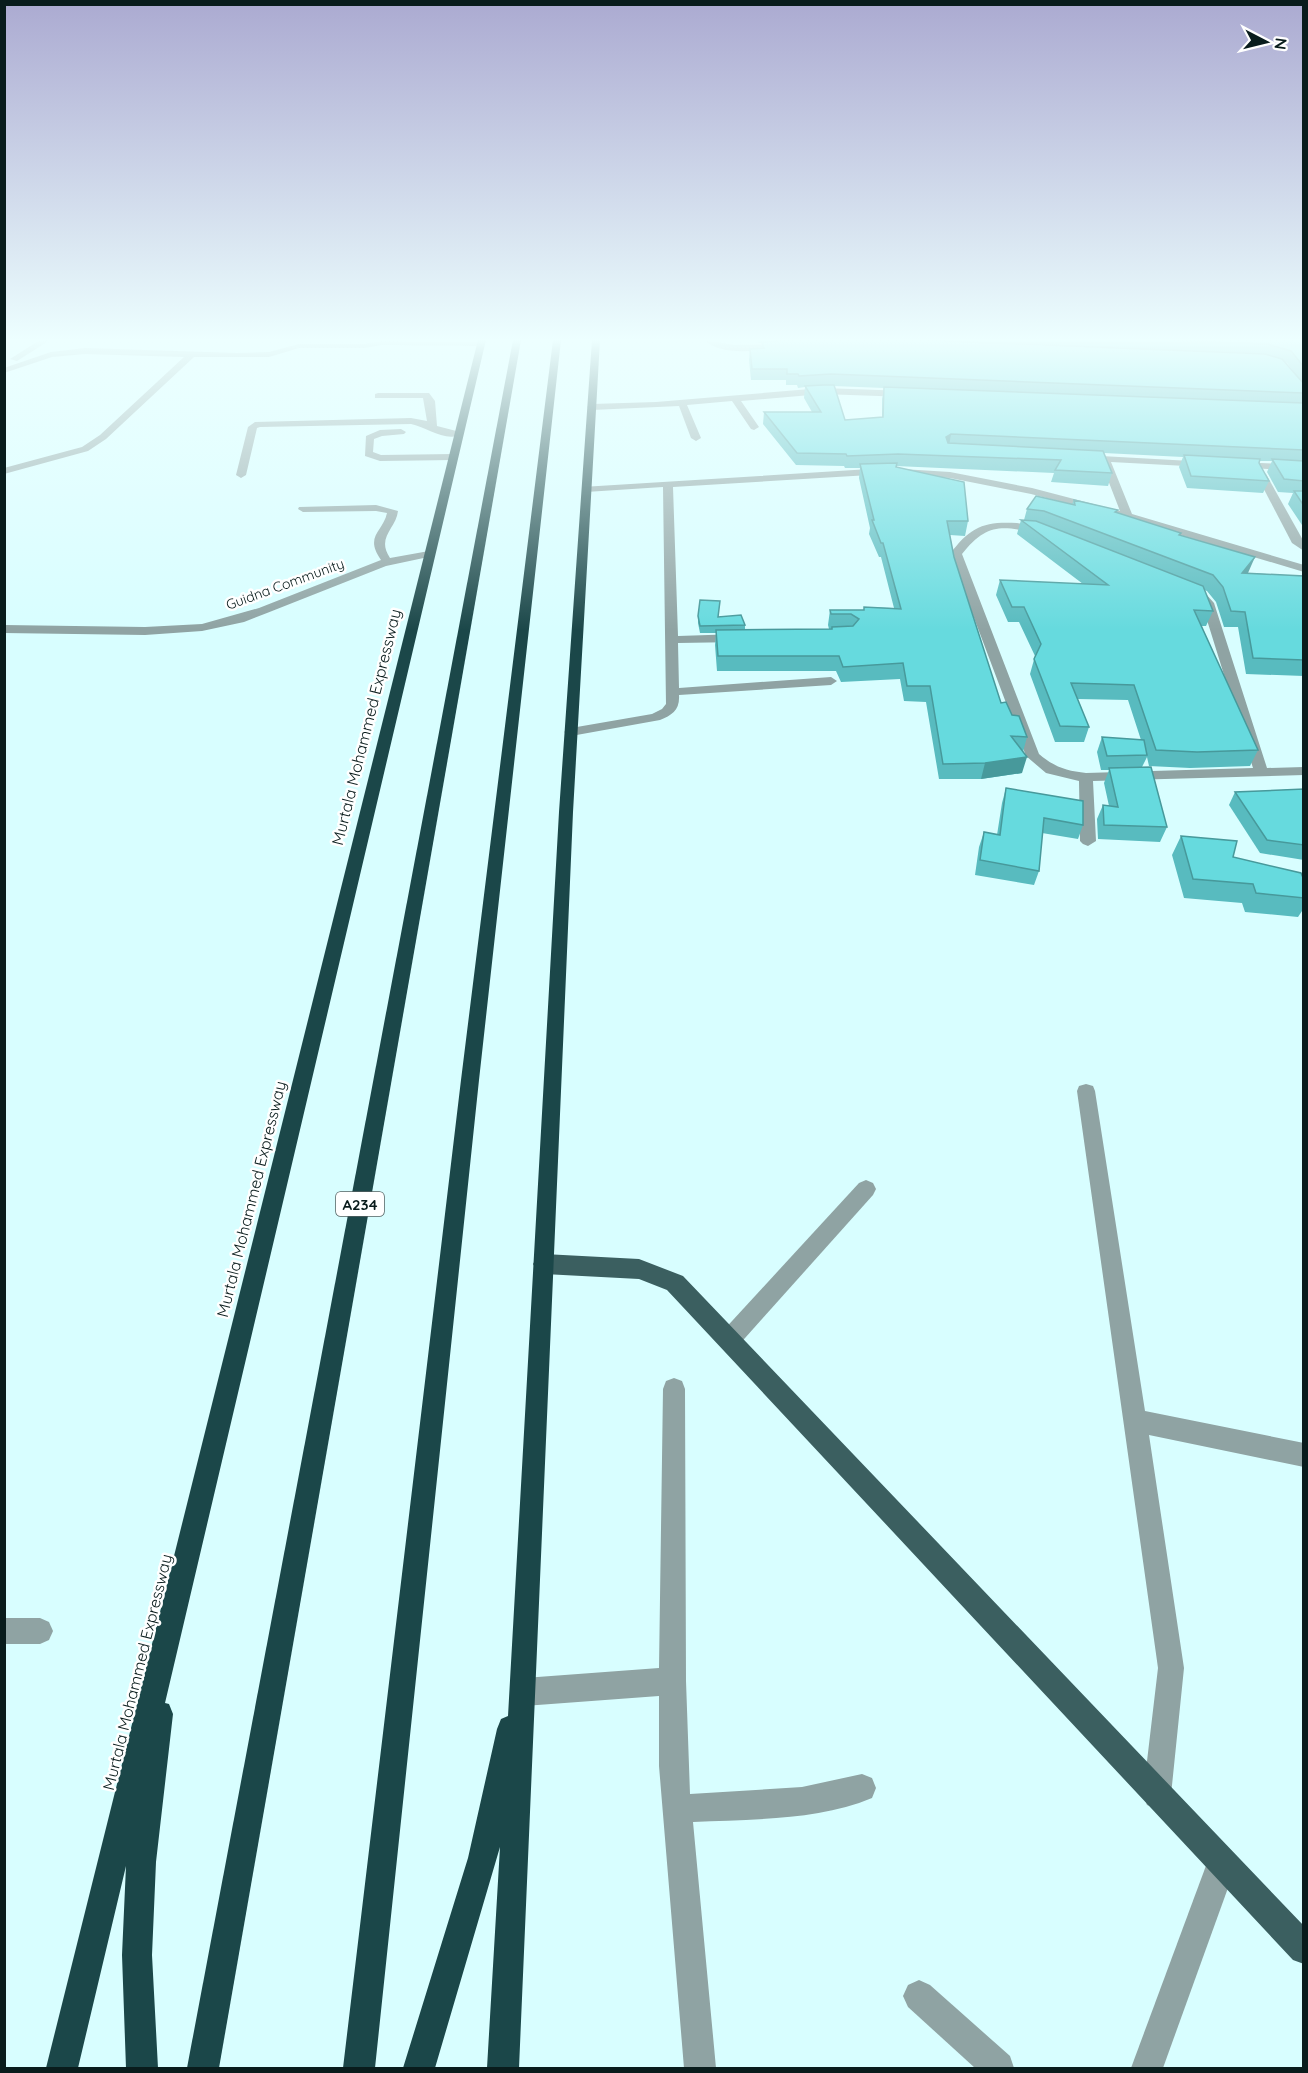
<svg xmlns="http://www.w3.org/2000/svg" width="1308" height="2073" viewBox="0 0 1308 2073" font-family="Quicksand,sans-serif">
  <style>
    .lines { fill: none; stroke-linecap: round; stroke-linejoin: round }
    .minor { fill: #8fa3a3; fill-rule: evenodd }
    .major { fill: #3b5f60; fill-rule: evenodd }
    .highway { fill: #1b4749; fill-rule: evenodd }
    .wall { fill: #58bbbf; fill-rule: evenodd }
    .shaded-wall { fill: #47999b }
    .building { fill: #66dade; stroke: #47999b; stroke-width: 1.5 }
    .labels { text-anchor: middle; dominant-baseline: central; stroke-width: 5; stroke-linejoin: round; paint-order: stroke }
    .far-street-label { font-size: 14px; fill: #091c1c; stroke: #fff }
    .shield { fill: #fff; stroke: #536060; stroke-width: 1.5 }
    .shield-label { font-size: 15px; font-weight: bold; fill: #091c1c }
    .street-label { font-size: 16px; fill: #091c1c; stroke: #fff }
  </style>
  <rect width="100%" height="100%" fill="#d8feff"/>
  <g class="lines">
    <g class="minor">
      <path d="M40 340H50L17 361 10 359Z"/>
      <path d="M704 340 734 345 785 344 789 346 785 348C761 349 724 358 704 340Z"/>
      <path d="M382 341 481 342 485 344 481 346 382 345 364 348H299L269 357H194L106 439 88 451 4 474V468L82 447 100 435 184 357 85 354 52 357 4 373V368L51 352 85 348 237 353 269 352 299 344H364Z"/>
      <path d="M822 388 907 391 911 394 907 397 822 394 741 401 759 427 754 430 751 429 732 401 687 405 701 438 696 441 691 438 679 406 592 410 587 407 592 404 656 402Z"/>
      <path d="M378 393H429L435 401 437 426 464 433C447 444 427 427 411 424L260 427 257 428 246 475 241 478 236 475 248 427 255 422 411 418 427 421 423 398H375V394Z"/>
      <path d="M401 429 406 432 404 434 382 436 374 439 373 452 381 455 453 454 458 457 453 460 380 461 365 456 366 436 380 430Z"/>
      <path d="M1083 455 1209 462 1210 464 1205 467 1111 462 1132 514 1304 565V572L1123 518 1031 494 950 478 886 474 673 487 678 636 739 634 745 638 739 642 678 643 679 688 831 677 837 681 831 685 679 695C680 710 672 715 660 720L571 736 564 732 571 728 652 714 662 709 666 704 663 487 586 492 582 491V487L886 468 950 472 1032 488 1120 511 1101 462 1080 460 1078 458Z"/>
      <path d="M1238 462 1304 465V471L1234 467 1233 465Z"/>
      <path d="M1257 472 1266 474 1304 542V551L1292 543 1256 474Z"/>
      <path d="M376 505 398 511C396 529 376 537 390 558L429 551 433 552V556L386 566 267 613 244 622 202 631 145 635 4 633V625L145 627 202 624 259 608 381 560C364 536 383 532 387 513L376 511 303 512 298 509 299 507Z"/>
      <path d="M1017 523 1038 527 1046 532 1041 535C1004 525 987 522 962 554L1039 754C1054 767 1067 771 1086 773L1253 768 1202 604 1195 595 1201 591 1205 593 1214 603 1267 768 1304 767V775L1093 781 1096 841 1088 846 1083 844 1080 841 1079 781 1046 773 1026 756 950 554C970 527 984 521 1017 523Z"/>
      <path d="M1086 1084 1093 1086 1095 1091 1145 1411 1304 1443V1467L1149 1435 1184 1668 1171 1795 1167 1805 1157 1809 1147 1805 1143 1795 1158 1668 1077 1091 1079 1086Z"/>
      <path d="M866 1180 873 1183 876 1189 873 1195 737 1347 729 1351 721 1347 718 1340 721 1333 859 1183Z"/>
      <path d="M674 1378 682 1381 685 1389 686 1681 690 1794 802 1787 862 1774 872 1778 876 1788 872 1798C817 1821 751 1819 693 1822L716 2068H684L659 1766V1696L524 1706 514 1702 510 1692 514 1682 524 1678 659 1668 663 1389 666 1381Z"/>
      <path d="M4 1618H40L49 1622 53 1631 49 1640 40 1644H4Z"/>
      <path d="M1222 1848 1232 1853 1237 1863 1163 2068H1131L1207 1863 1212 1853Z"/>
      <path d="M919 1980 930 1985 1010 2056 1014 2068H975L908 2007 903 1996 908 1985Z"/>
    </g>
    <path class="major" d="M544 1254 639 1259 683 1276 1304 1926V1964L1293 1960 667 1290 639 1279 544 1274 537 1271 533 1264 537 1257Z"/>
    <g class="highway">
      <path d="M478 340H486L165 1703 169 1704 173 1714 156 1862 152 1955 158 2068H126L122 1955 126 1866 78 2068H46Z"/>
      <path d="M513 340H521L219 2068H187Z"/>
      <path d="M553 340H561L479 1080 375 2068H343L461 1080Z"/>
      <path d="M592 340H600L573 812 519 2068H487L500 1847 435 2068H403L468 1858 497 1729 501 1719 508 1716 559 812Z"/>
    </g>
  </g>
  <g class="wall">
    <path d="M757 340H1304V528L1288 504 1293 493 1278 492 1267 472 1272 461H1260L1259 463 1269 481 1263 493 1187 488 1179 467 1183 457 1104 453 1112 473 1108 486 1051 482 1054 473 896 466 968 521 965 536 950 535 954 557 1001 703 1012 715 1027 737 1023 752 1022 773 981 779H939L926 702 904 701 900 679 841 682 836 671H717L715 645 716 633H700L698 623V616L719 617 745 625V630L829 629 828 625 830 610H864V607L894 608 881 557H879L869 534 870 528 859 478 860 468H845L844 466 796 465 763 424 764 412H812L804 398 805 387 798 388 797 385H786V380H751L749 360 750 349 761 348 762 343H758ZM1285 362 1287 363 1302 383ZM834 386 884 388 882 399V418L845 420Z"/>
    <path d="M1074 500 1117 513 1180 536 1247 573 1304 576V676L1246 674 1238 627H1224L1216 602 1207 591 1204 590 1213 611 1206 626H1201L1258 750 1250 766 1190 768 1149 766 1147 757 1142 767 1167 827 1160 842 1098 839 1097 819 1103 805 1109 806 1104 783 1109 770H1101L1097 752 1102 737 1141 740 1128 700 1077 699 1089 727 1084 742H1055L1030 674 1035 656 1019 622H1008L996 595 1000 580 1083 584 1017 534 1021 520H1024L1027 509 1072 504Z"/>
    <path d="M1006 788 1083 825 1078 839 1042 833 1039 871 1034 885 975 875 979 847 984 832 997 835 1002 803Z"/>
    <path d="M1304 789V860L1260 853 1229 805 1235 792Z"/>
    <path d="M1181 836 1233 857 1304 880V908L1298 917 1245 912 1242 903 1184 898 1172 855Z"/>
  </g>
  <g class="shaded-wall">
    <path d="M951 434 949 446 946 437Z"/>
    <path d="M1255 557 1248 573 1236 589 1242 573Z"/>
    <path d="M1027 757 1022 773 981 779 985 763Z"/>
  </g>
  <g class="building">
    <path d="M792 340H921L1265 354 1282 359 1304 384V393L831 374 799 376 798 374H787V369H752L750 349 764 348 762 342Z"/>
    <path d="M1170 340H1304V367L1291 351 1267 344Z"/>
    <path d="M823 385H834L845 420 883 417 884 387 1304 403V450L951 434 946 437 948 443 1103 451 1112 473 1055 470 1061 460 898 454 847 456 846 454 797 453 764 412H821L805 386Z"/>
    <path d="M1184 455 1260 459 1259 463 1269 481 1191 476Z"/>
    <path d="M1272 459 1304 461V481L1284 479Z"/>
    <path d="M897 463 896 467 964 482 968 521H947L954 557 1001 703 1006 702 1012 715 1019 716 1027 737 1011 736 1027 757 985 763 943 764 930 686H907L903 663 843 667 839 656H718L716 630 832 629V627L853 626 859 619 851 614H831L830 610H864V607L901 609 883 543H881L872 520H874L860 464Z"/>
    <path d="M1294 491H1304V506Z"/>
    <path d="M1036 496 1075 505 1074 500 1118 510 1115 512 1181 533 1179 535 1255 557 1242 573 1304 576V660L1253 658 1245 612 1231 611 1223 587 1213 575 1044 511 1027 509Z"/>
    <path d="M1021 520 1036 521 1203 586 1213 611 1194 610 1258 750 1197 752 1156 750 1134 685 1071 683 1089 727 1060 726 1034 659 1041 644 1024 607H1012L1000 580 1108 585Z"/>
    <path d="M700 600 720 601 718 617 741 615 745 625 700 626 698 616Z"/>
    <path d="M1102 737 1144 740 1147 755 1107 756Z"/>
    <path d="M1151 767 1167 827 1104 825 1103 805 1118 807 1109 768Z"/>
    <path d="M1006 788 1083 801V825L1044 818 1039 871 980 860 984 832 1000 835Z"/>
    <path d="M1304 789V845L1267 840 1235 792Z"/>
    <path d="M1181 836 1237 841 1233 857 1301 873 1304 880V898L1256 893 1253 884 1193 879Z"/>
  </g>
  <linearGradient id="sky" x2="0" y2="1"><stop stop-color="#abaad1"/><stop offset="0.54" stop-color="#edffff"/><stop offset="1" stop-color="#edffff" stop-opacity="0"/></linearGradient>
  <rect width="1308" height="630" fill="url(#sky)"/>
  <g class="labels">
    <g class="far-street-label">
      <text transform="translate(285 584) rotate(-20)">Guidna Community</text>
    </g>
    <rect class="shield" x="336" y="1192" width="48" height="24" rx="4.5"/>
    <g class="shield-label">
      <text x="360" y="1204">A234</text>
    </g>
    <g class="street-label">
      <text transform="translate(366 727) rotate(-76)">Murtala Mohammed Expressway</text>
      <text transform="translate(251 1199) rotate(-76)">Murtala Mohammed Expressway</text>
      <text transform="translate(137 1672) rotate(-76)">Murtala Mohammed Expressway</text>
    </g>
  </g>
  <rect width="1308" height="2073" fill="none" stroke="#091c1c" stroke-width="12"/>
  <g transform="translate(1266 42) rotate(97)" stroke="#ffffff" stroke-width="4.5" paint-order="stroke">
  <path d="M0-4.5L10 22L0 15L-10 22Z" fill="#091c1c"/>
  <text y="-9" font-size="16" font-weight="bold" text-anchor="middle" fill="#091c1c">N</text>
  </g>
</svg>
